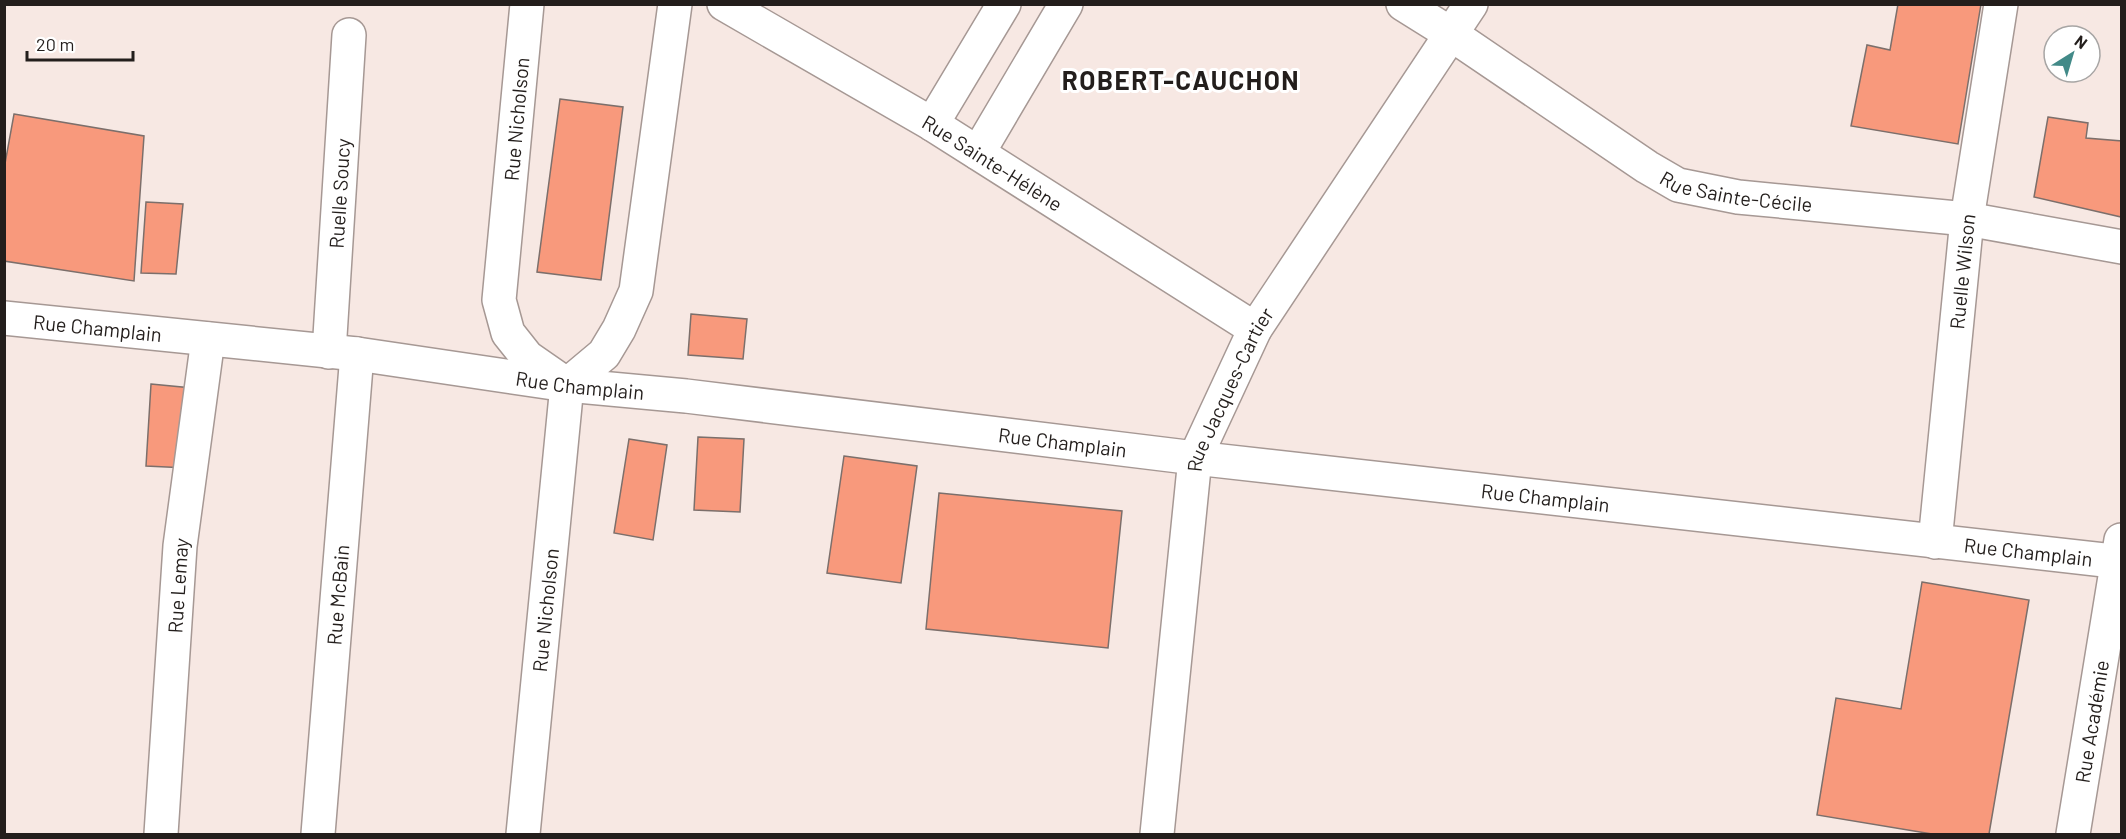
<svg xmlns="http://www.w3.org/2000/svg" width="2126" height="839" viewBox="0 0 2126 839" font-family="Barlow,sans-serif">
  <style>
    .building { fill: #f8997c; stroke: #7c6f6b; stroke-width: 1.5 }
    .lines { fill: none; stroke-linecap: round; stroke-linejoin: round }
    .minor-casing { stroke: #a69894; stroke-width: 36 }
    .minor { stroke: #fff; stroke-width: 33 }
    .labels { text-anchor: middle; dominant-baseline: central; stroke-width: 6; stroke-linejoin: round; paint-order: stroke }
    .street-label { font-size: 20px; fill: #231e1c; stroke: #fff }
    .district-label { font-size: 26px; font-weight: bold; letter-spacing: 1.5px; fill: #231e1c; stroke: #fff }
  </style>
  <rect width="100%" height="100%" fill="#f7e8e3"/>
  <g class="building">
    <path d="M1898 4H1981L1958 144 1851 126 1867 45 1890 50Z"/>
    <path d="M560 99 623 107 601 280 537 272Z"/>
    <path d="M14 114 144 136 134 281 4 261V169Z"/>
    <path d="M2048 117 2088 123 2086 138 2122 141 2121 217 2034 197Z"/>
    <path d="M146 202 183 204 176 274 141 273Z"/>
    <path d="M691 314 747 319 743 359 688 355Z"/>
    <path d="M151 384 192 388 187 468 146 466Z"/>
    <path d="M698 437 744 439 740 512 694 510Z"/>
    <path d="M629 439 667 445 653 540 614 533Z"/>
    <path d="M844 456 917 466 901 583 827 573Z"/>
    <path d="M939 493 1122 511 1108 648 926 629Z"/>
    <path d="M1922 582 2029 600 1989 834H1932L1817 815 1836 698 1901 709Z"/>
  </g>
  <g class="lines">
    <g class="minor-casing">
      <g id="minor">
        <path d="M527 4 499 300 508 333 527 357 563 382"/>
        <path id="s1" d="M724 4 932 124 1255 329"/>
        <path id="s2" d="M1403 4 1451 34 1647 167 1678 185 1738 197 1967 219 2122 247"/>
        <path d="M932 124 1004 4"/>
        <path d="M978 153 1066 4"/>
        <path id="s3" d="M4 318 357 354 567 385 686 396 1195 458 2122 562"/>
        <path id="s4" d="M329 352 349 35"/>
        <path id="s5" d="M1935 542 1967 219 2001 4"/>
        <path id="s6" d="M161 834 180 546 208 339"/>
        <path id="s7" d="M318 834 357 354"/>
        <path id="s8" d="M523 834 567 385 604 354 619 329 636 291 675 4"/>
        <path id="s9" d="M1157 834 1195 458 1255 329 1471 4"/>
        <path id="s10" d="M2073 834 2121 540"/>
      </g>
    </g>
    <use href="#minor" class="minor"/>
  </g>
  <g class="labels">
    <g class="street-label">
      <text transform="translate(516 119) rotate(-85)">Rue Nicholson</text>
      <text stroke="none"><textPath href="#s1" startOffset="312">Rue Sainte-Hélène</textPath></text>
      <text stroke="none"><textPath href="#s2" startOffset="388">Rue Sainte-Cécile</textPath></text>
      <text stroke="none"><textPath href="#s4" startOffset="159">Ruelle Soucy</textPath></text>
      <text stroke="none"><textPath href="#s5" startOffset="272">Ruelle Wilson</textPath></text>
      <text stroke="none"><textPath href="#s3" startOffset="94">Rue Champlain</textPath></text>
      <text stroke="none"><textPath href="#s3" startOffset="580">Rue Champlain</textPath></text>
      <text stroke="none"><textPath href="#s9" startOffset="454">Rue Jacques-Cartier</textPath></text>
      <text stroke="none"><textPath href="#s3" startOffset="1066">Rue Champlain</textPath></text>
      <text stroke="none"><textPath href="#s3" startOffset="1552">Rue Champlain</textPath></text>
      <text stroke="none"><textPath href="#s3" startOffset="2038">Rue Champlain</textPath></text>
      <text stroke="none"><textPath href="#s6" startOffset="249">Rue Lemay</textPath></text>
      <text stroke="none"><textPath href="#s7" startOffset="240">Rue McBain</textPath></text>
      <text stroke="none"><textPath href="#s8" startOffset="225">Rue Nicholson</textPath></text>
      <text stroke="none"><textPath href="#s10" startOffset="114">Rue Académie</textPath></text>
    </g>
    <g class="district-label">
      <text x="1181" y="79">ROBERT-CAUCHON</text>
    </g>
  </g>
  <rect width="2126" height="839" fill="none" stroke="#231e1c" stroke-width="12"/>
  <g transform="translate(2072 54) rotate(37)"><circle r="28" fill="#ffffff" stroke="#a7a5a4" stroke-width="1.5"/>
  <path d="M0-4.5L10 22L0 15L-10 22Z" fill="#428a88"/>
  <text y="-9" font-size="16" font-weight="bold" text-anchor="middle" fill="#231e1c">N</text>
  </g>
  <path d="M27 51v9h106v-9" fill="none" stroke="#231e1c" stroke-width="3"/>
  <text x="36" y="51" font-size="18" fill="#231e1c" stroke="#ffffff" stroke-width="4.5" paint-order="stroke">20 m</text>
</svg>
